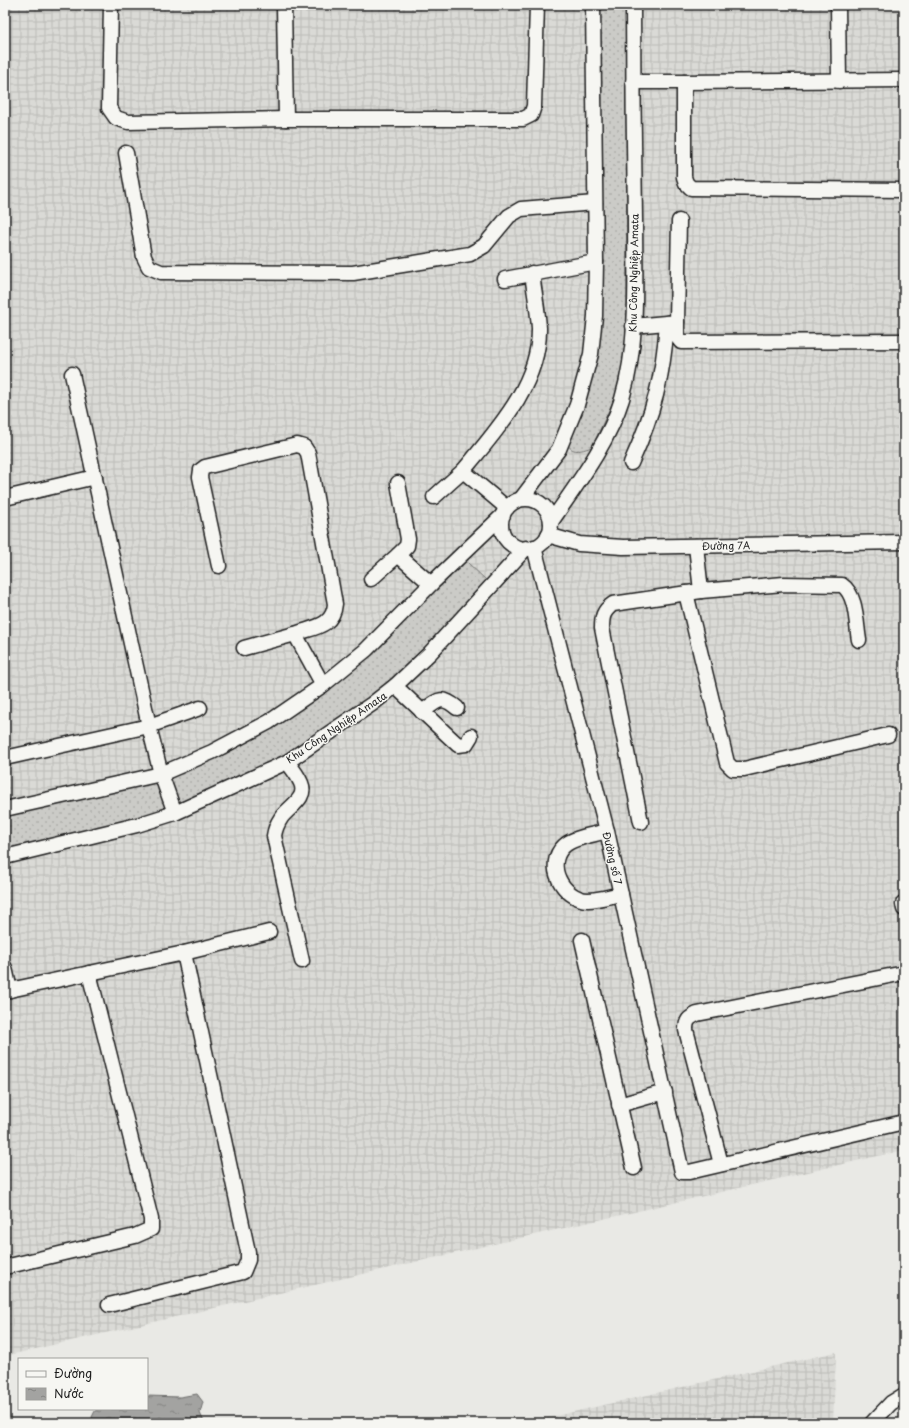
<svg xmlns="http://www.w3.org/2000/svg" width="909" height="1428" viewBox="0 0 909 1428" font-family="'Playpen Sans',sans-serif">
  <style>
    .industrial { fill: url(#industrial-grid) }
    .grass { fill: url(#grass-dots); stroke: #747472 }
    .water { fill: url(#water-ripples); stroke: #6d6d6c }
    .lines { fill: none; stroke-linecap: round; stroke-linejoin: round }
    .minor-casing { stroke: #1c1c1c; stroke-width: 17 }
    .minor { stroke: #f6f6f2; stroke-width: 14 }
    .labels { text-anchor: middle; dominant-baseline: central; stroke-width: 3; stroke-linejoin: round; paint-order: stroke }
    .street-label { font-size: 10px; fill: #1c1c1c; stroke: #f6f6f2 }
  </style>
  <defs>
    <pattern id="industrial-grid" width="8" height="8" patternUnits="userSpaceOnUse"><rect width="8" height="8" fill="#dadad6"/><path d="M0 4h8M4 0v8" fill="none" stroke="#babab7"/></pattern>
    <pattern id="grass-dots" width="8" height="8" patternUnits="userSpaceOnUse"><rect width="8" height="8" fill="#cbcbc7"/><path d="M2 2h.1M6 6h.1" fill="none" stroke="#aeaeaa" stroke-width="1.8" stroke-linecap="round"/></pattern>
    <pattern id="water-ripples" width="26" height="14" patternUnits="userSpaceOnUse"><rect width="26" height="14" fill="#a3a3a1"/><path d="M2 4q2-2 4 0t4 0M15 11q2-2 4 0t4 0" fill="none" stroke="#848482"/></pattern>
  </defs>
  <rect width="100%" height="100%" fill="#e9e9e5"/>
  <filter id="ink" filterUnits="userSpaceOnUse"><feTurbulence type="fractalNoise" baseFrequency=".025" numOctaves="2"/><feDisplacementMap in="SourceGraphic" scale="8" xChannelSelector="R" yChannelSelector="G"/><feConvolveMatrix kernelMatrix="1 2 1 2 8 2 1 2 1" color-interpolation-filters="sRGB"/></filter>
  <g filter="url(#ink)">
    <g class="industrial">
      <path d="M5 5H904V1150L5 1356Z"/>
      <path d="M836 1352 833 1423H525Z"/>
    </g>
    <g class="grass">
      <path d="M600 5H626L627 326 623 364 615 397 592 447C583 450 573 454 568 445L584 406 597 355 601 316 603 262Z"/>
      <path d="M466 561 488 582 426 647 390 682 368 699 284 756 176 805 167 778 274 726 327 691 371 655 435 589Z"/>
      <path d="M159 781 169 808 135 819 5 850V816Z"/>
    </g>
    <path class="water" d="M197 1394 203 1402 200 1413 204 1422 203 1423H93L92 1417 95 1411 100 1409H147V1396L180 1397Z"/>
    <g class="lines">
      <g class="minor-casing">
        <g id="minor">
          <path d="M111 5 109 108 116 118 128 122 286 119H523L531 115 534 106 537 5"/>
          <path d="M284 5 286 119"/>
          <path d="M838 5 839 81"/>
          <path d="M633 82H684V177L686 183 691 188 904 190"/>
          <path d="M684 82 904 80"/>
          <path d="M126 153 144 257 149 267 161 272 353 273 470 254 484 246 509 216 521 209 595 203"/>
          <path d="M505 279 596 262"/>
          <path d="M677 322V337L681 342 904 341"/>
          <path d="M633 326 677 322 679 221"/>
          <path d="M72 374 149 726 161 774 175 813"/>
          <path d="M631 463C654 412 663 378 667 323"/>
          <path d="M434 497 463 471"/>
          <path d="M5 498 95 477"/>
          <path d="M521 499 559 449 577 405 591 354 595 316 596 262 593 5"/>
          <circle cx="526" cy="524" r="25"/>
          <path d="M507 508 463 471C496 431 540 384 539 328 538 310 534 291 532 273"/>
          <path d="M551 522C577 484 608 444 622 399 639 342 635 278 635 219 634 148 633 76 633 5"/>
          <path d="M548 535 579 544 623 547 904 542"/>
          <path d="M534 547 607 831 682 1172H689L904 1122"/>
          <path d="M398 555 407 546 408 539 398 483"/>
          <path d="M219 566 200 477 201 470 205 467 297 445 304 447 308 453 335 604C333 627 314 627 295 634L323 685"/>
          <path d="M371 579 398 555 431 584"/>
          <path d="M701 591 784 584 842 585C857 595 856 624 859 640"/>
          <path d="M686 593 727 763 733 769H744L888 735"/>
          <path d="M244 648 295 634"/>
          <path d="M395 686 458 745 466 744 471 736"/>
          <path d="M422 712C437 701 441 694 457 708"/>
          <path d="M5 758 149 726 200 708"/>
          <path d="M287 762C292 768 298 776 301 783 308 799 288 807 281 818 277 824 275 829 274 836L302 961"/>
          <path d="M5 809 161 774 212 752 269 722 323 685 366 650 431 584 503 515"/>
          <path d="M641 822 602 628C602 617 603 611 613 604L701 591 696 546"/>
          <path d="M607 831C594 835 573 837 564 846 544 865 563 899 588 900 598 900 611 896 621 894"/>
          <path d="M5 857 137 825 175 813 287 762 372 704 395 686 430 653 526 548"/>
          <path d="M903 904 904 909"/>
          <path d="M582 940 634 1168"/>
          <path d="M184 953 269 932"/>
          <path d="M5 968 10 990"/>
          <path d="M5 991 184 953 248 1252V1260L243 1272 109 1305"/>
          <path d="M619 1105 665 1092"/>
          <path d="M721 1164 686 1030C686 1020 689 1018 697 1014L904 973"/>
          <path d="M5 1267 135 1236 151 1229V1219L89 973"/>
          <path d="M872 1423 891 1403 904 1395"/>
        </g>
      </g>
      <use href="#minor" class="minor"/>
    </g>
  </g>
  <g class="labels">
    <g class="street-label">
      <text transform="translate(633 273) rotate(-89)">Khu Công Nghiệp Amata</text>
      <text transform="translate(726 545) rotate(-1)">Đường 7A</text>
      <text transform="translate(336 727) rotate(-34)">Khu Công Nghiệp Amata</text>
      <text transform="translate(613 858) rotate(77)">Đường số 7</text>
    </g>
  </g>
  <rect width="909" height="1428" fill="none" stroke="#f6f6f2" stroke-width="20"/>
  <rect x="10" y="10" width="889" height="1408" fill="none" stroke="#1c1c1c" stroke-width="1.5" filter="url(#ink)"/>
  <rect x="18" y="1358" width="130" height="52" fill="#f6f6f2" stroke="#9f9f9c"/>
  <rect x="26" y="1371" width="20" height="6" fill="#f6f6f2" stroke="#9f9f9c"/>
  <text x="54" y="1378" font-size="12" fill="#1c1c1c">Đường</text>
  <rect x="26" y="1388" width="20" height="12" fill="url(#water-ripples)" stroke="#9f9f9c"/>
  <text x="54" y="1398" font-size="12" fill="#1c1c1c">Nước</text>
</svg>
